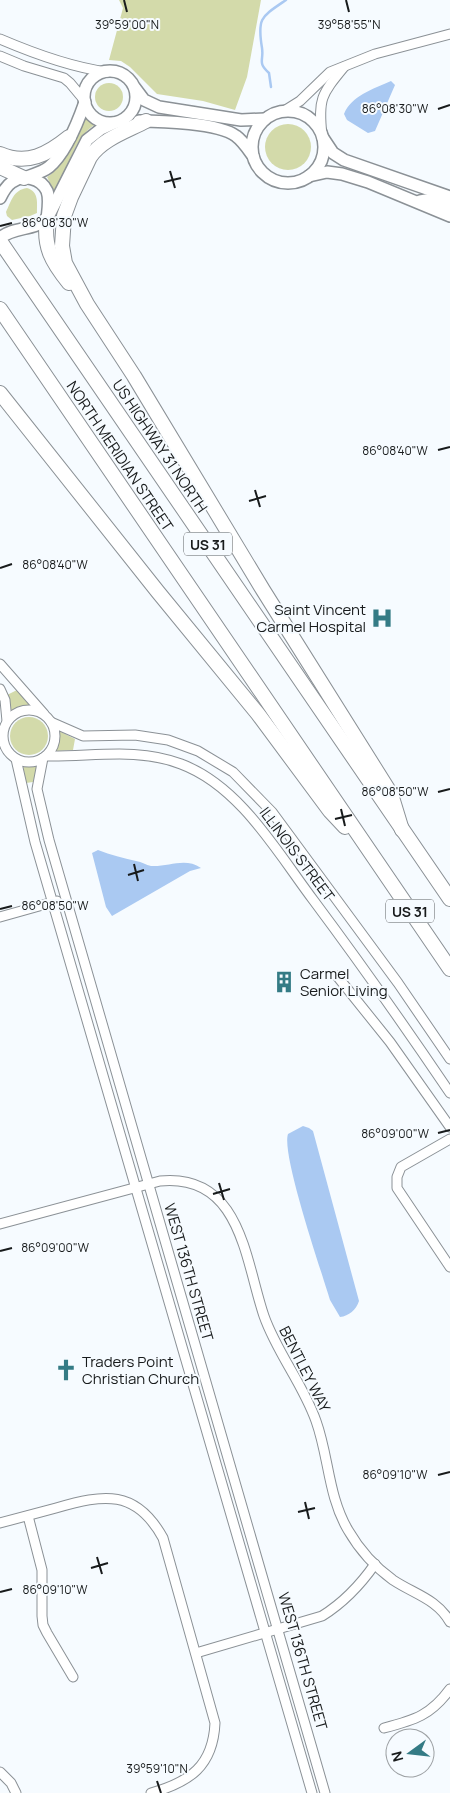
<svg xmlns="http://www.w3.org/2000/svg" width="450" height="1793" viewBox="0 0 450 1793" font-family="Manrope,sans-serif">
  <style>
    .green { fill: #d3daaa }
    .water { fill: #aac9f2 }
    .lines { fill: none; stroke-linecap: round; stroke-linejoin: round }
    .stream { stroke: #aac9f2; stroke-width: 2.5 }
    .minor-casing { stroke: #8b9196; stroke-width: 11 }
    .major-casing { stroke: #8b9196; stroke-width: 14 }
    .highway-casing { stroke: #8b9196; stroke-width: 16 }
    .minor { stroke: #fff; stroke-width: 9 }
    .major { stroke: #fff; stroke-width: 11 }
    .highway { stroke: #fff; stroke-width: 14 }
    .ticks { fill: none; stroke: #181b1c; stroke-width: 2 }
    .labels { text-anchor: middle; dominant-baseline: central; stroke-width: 4; stroke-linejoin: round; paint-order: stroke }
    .shield { fill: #f6fbff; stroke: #5b5e60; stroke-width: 1 }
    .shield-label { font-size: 14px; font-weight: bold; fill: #181b1c }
    .street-label { font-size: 15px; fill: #181b1c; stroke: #f6fbff }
    .poi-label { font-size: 15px; fill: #181b1c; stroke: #f6fbff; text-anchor: start }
    .ticks-label { font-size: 12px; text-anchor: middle; fill: #181b1c; stroke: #f6fbff; stroke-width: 4; stroke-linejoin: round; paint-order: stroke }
  </style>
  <rect width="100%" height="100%" fill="#f6fbff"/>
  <g class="green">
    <path d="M119 0H261L247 77 235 110 203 101 157 94 130 67 121 61 109 60 123 8Z"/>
    <circle cx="109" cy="97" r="14"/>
    <path d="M88 116 96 124C70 139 71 172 54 191L47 177C64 167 78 135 86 117Z"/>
    <circle cx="288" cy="147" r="23"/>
    <path d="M27 188C39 192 37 202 37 213L30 216 12 220 7 216 6 212C11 202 13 190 27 188Z"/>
    <path d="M17 690 30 705 20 707 11 712 7 695Z"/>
    <circle cx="29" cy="736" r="19"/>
    <path d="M59 731 75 739 73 750 56 751 59 740Z"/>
    <path d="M23 766H37L33 782 26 783Z"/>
  </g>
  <g class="water">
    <path d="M391 81 395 85 375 131 368 133 347 120 344 114C351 96 373 89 391 81Z"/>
    <path d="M98 850C111 855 123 858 136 861 142 862 146 865 151 866 169 867 185 857 201 868L190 871 112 916 106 907 92 853Z"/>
    <path d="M303 1126 309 1128 313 1131 359 1301C356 1310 349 1316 340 1317L330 1300C322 1273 281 1154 288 1134Z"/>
  </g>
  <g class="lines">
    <path class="stream" d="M271 87 269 73C257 62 264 61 262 48 257 18 261 17 286 0"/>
    <g class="minor-casing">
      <g id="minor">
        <path d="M0 39C35 54 70 67 107 72"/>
        <path d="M0 56 24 66 64 78 70 83 85 101"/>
        <path d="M284 111 300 101 330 72 375 54 450 34"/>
        <path d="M322 135C318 99 321 95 344 67"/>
        <path d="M0 664 44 714"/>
        <path d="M0 689 5 700 7 721"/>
        <circle cx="29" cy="736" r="26"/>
        <path d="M51 722 83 736 135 735 168 740 198 751 233 772 272 812 398 983 450 1059"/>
        <path d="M46 756C92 757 137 747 181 764 240 786 277 852 314 901 361 964 406 1028 450 1093"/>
        <path d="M43 758 37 789 49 840 325 1793"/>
        <path d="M16 759 35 842 312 1793"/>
        <path d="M0 917 57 901"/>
        <path d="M337 976 390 1042 450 1127"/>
        <path d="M450 1139 401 1167 397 1177V1188L450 1267"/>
        <path d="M0 1224 160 1181C241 1173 245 1260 264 1316 277 1353 303 1384 316 1421 329 1457 328 1496 348 1530 359 1549 375 1567 393 1580 414 1594 437 1599 450 1622"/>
        <path d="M28 1516 42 1570V1616L43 1625 47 1633 73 1677"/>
        <path d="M0 1523C19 1518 38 1513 56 1508 104 1494 136 1489 163 1538L215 1723C213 1766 190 1782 151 1793"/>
        <path d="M196 1653 322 1616C343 1603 361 1584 375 1564"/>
        <path d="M384 1728C415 1720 431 1715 450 1689"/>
        <path d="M0 1772 11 1783 16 1793"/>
      </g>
    </g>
    <g class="major-casing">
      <g id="major">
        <circle cx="110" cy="97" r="26"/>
        <path d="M135 88 144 100 159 107 241 120 265 119"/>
        <circle cx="288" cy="147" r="36"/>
        <path d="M139 121C161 121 219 123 236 136 243 141 248 149 253 156"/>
        <path d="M323 138 333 153 344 160 450 197"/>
        <path d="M309 176 327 172 342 174 368 182 450 216"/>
        <path d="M24 178C32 175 43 172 49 167 66 153 78 122 85 102"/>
        <path d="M0 198C3 192 6 186 12 182 23 174 41 178 47 191 50 199 48 210 47 219 33 231 15 226 0 238"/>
        <path d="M420 201 426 200 450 205"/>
        <path d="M48 217 87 140 101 129 114 123"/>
      </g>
    </g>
    <g class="highway-casing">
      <g id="highway">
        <path d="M146 121C127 131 102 139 90 157L71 197 64 216 62 246 65 263 87 304 134 376 263 590 391 794 402 830"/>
        <path d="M0 154C27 166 48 154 69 137"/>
        <path d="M0 167 24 178"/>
        <path d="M47 219C43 247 52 262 69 283"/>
        <path d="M0 241 450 899"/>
        <path d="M0 309 450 969"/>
        <path d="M0 393 158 592 258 714 330 811 345 827"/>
      </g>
    </g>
    <use href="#minor" class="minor"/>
    <use href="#major" class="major"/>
    <use href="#highway" class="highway"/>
  </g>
  <path class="ticks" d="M124 0 127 12M346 0 349 12M438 109 450 105M170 171 175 188M164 182 181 178M0 226 12 223M438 450 450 447M255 490 260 507M249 501 266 496M0 568 12 564M438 792 450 789M341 809 345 826M335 819 352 815M134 864 138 881M128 875 144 870M0 909 12 906M438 1133 450 1130M219 1183 224 1200M213 1194 230 1189M0 1251 12 1248M438 1475 450 1472M305 1502 309 1519M298 1512 315 1508M97 1557 102 1574M91 1568 108 1563M0 1592 12 1589M157 1781 161 1793"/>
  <defs>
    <g id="hospital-bare" transform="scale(1.725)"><path d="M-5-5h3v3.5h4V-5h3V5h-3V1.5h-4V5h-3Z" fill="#347b85" stroke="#f6fbff" stroke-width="2.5" paint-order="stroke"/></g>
    <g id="building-bare" transform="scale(1.725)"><path d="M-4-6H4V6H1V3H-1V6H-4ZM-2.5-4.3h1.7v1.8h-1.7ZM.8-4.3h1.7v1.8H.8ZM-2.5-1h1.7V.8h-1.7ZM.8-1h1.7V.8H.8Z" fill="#347b85" stroke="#f6fbff" stroke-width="2.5" paint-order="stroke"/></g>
    <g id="church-bare" transform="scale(1.725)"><path d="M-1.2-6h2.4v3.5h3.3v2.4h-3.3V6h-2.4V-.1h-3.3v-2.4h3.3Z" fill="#347b85" stroke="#f6fbff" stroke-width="2.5" paint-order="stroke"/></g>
  </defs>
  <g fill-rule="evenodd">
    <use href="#hospital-bare" x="382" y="618"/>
    <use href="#building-bare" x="284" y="982"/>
    <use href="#church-bare" x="66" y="1370"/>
  </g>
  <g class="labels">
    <g class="shield">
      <rect x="184" y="532.5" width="48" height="23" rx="4"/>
      <rect x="386" y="899.5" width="48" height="23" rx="4"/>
    </g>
    <g class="shield-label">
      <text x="208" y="544">US 31</text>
      <text x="410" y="911">US 31</text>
    </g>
    <g class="street-label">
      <text transform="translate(160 446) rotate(56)">US HIGHWAY 31 NORTH</text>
      <text transform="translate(120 456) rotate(56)">NORTH MERIDIAN STREET</text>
      <text transform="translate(297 854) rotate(53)">ILLINOIS STREET</text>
      <text transform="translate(189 1272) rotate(74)">WEST 136TH STREET</text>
      <text transform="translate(305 1369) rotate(63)">BENTLEY WAY</text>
      <text transform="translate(303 1661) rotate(74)">WEST 136TH STREET</text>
    </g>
    <g class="poi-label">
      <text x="366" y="609" text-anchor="end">Saint Vincent<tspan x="366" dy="17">Carmel Hospital</tspan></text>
      <text x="300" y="973">Carmel<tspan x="300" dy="17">Senior Living</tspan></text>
      <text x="82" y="1361">Traders Point<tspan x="82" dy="17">Christian Church</tspan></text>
    </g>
  </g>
  <g class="ticks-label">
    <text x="127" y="29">39°59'00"N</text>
    <text x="349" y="29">39°58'55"N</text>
    <text x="395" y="113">86°08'30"W</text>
    <text x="55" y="227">86°08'30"W</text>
    <text x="395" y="455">86°08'40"W</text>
    <text x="55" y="569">86°08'40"W</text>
    <text x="395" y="796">86°08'50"W</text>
    <text x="55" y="910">86°08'50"W</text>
    <text x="395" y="1138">86°09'00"W</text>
    <text x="55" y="1252">86°09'00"W</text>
    <text x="395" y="1479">86°09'10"W</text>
    <text x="55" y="1594">86°09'10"W</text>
    <text x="157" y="1773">39°59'10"N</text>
  </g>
  <g transform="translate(410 1753) rotate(255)"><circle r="24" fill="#f6fbff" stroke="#9da1a4"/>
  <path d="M0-4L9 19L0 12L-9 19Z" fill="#347b85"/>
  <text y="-8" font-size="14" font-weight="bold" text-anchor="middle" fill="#181b1c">N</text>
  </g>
</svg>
